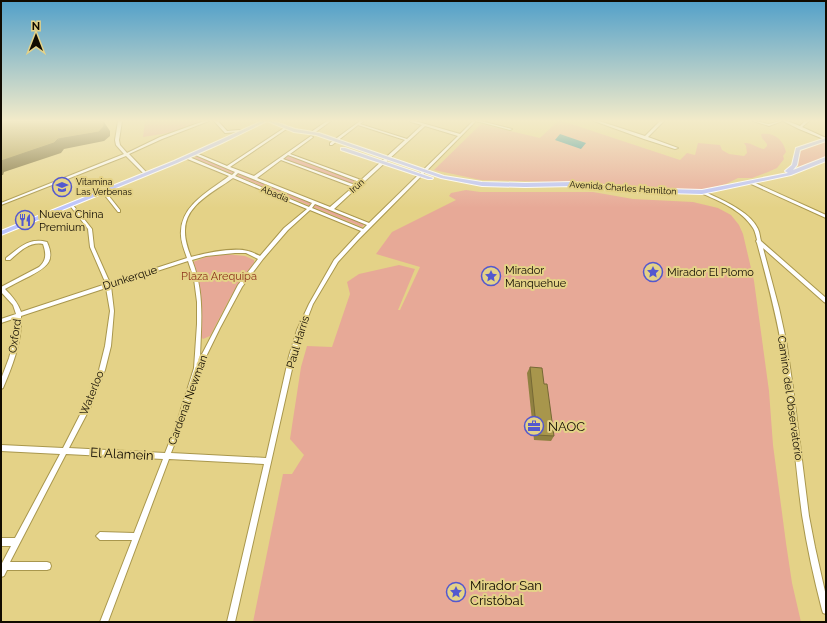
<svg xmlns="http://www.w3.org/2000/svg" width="827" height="623" viewBox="0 0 827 623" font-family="Raleway,sans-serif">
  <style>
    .green { fill: #e7a997 }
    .water { fill: #12839a }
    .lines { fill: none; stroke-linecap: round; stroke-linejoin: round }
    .minor-casing { stroke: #a9974d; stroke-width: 2 }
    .major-casing { stroke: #fff; stroke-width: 2 }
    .minor { fill: #fff; fill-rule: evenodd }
    .major { fill: #bcc4fc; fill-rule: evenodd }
    .wall { fill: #908141 }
    .shaded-wall { fill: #766935 }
    .building { fill: #a8964c; stroke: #766935 }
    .labels { text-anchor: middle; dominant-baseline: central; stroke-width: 4; stroke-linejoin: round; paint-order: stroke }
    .far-poi-label { font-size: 9px; fill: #110b00; stroke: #e4d287; text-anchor: start }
    .far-street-label { font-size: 9px; fill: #110b00; stroke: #e4d287 }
    .poi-label { font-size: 11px; fill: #110b00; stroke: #e4d287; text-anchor: start }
    .park-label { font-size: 11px; fill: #8d351c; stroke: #e4d287 }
    .street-label { font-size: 11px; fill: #110b00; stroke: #e4d287 }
    .near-poi-label { font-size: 13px; fill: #110b00; stroke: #e4d287; text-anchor: start }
    .near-street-label { font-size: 13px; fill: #110b00; stroke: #e4d287 }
  </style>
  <rect width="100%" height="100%" fill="#e4d287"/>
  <g class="green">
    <path d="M145 121H202L169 133 143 137Z"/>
    <path d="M558 121H562L680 160 687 153 695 155 698 143 720 145 722 150 729 154 744 156 747 153 746 146 744 143C751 142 757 148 764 149L767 146V144L762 138 761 134C774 132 783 139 786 152L783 156 784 159 777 168 768 172 752 178H738L726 184 701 190 619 187 592 183 481 180 434 170 481 124 540 138Z"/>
    <path d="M826 141V157L798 167 799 153 802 150Z"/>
    <path d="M198 156 365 224 362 227 194 158Z"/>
    <path d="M289 156 360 182 355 186 284 159Z"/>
    <path d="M466 190 480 192H593L633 199 693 202 718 208 731 215 739 225 743 234 754 281 769 391 773 445 786 543 792 583 801 622H253L283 474H292L304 455 290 439 301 367 307 346 332 347 350 294 347 282 359 274 399 265 415 269 398 310H400L420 267 376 254 392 232 456 200 449 196 451 193Z"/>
    <path d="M225 254 245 256 254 260V263L231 296 210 336 203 339 201 337 197 274 193 262 206 257Z"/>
  </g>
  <path class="water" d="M560 134 586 143 581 149 555 140Z"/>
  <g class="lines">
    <g class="minor-casing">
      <g id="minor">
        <path d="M118 121H122L119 140 120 145 127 153 160 137 204 121H209L162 139 129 154 147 173V175H145L126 156 1 205V203L124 154 116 145 115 140Z"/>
        <path d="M214 121H218L227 131 239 130 241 131 239 132 225 133Z"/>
        <path d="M327 121H331L313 134H311V132Z"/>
        <path d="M360 121H364L360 124 407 139 422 125 411 122 410 121H415L460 134 473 121H481L512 129 510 130 476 121 358 240 338 262 313 304 303 330 295 356 235 622H227L264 464 169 459 108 622H100L132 540H100L96 536 100 532 134 533 163 459 66 454 10 562H47L50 563 51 566 50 569 47 570H7L4 576 1 577V565L11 546H1V538H15L60 454 1 451V445L63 448 85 405 99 370 105 346 110 311 106 288 21 316C22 341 13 365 3 388L1 389V379L9 358 15 336 16 326V318L1 323V319L16 314 13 305 1 292V287L39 267C47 260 46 253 43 244 30 241 19 252 10 260H6V258C19 248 29 237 47 242 56 262 46 267 30 276 21 280 13 285 5 289 12 296 18 303 21 312L106 284 90 247 88 229 71 207V205H73L92 229 94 247 110 283 187 258C184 249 180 240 181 231 182 204 211 190 229 176L185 158V156H187L232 175 235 172 193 154 196 153 227 166 287 126H288V128L230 167 254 176 311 136 313 137 312 138 290 154 361 180 405 140 358 125 332 145H330V143ZM425 126 458 136 369 223 334 209 362 183H363L364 182ZM288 155 359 182 355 185 283 159ZM281 160 353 187 330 207 257 178ZM238 173 312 203 309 207 235 176ZM233 178 307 209 284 228 260 256C256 254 252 252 248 251 234 247 206 253 191 257 188 249 185 241 185 232 184 205 214 192 233 178ZM315 204 367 225 363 229 312 208ZM310 210 361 231 334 260 309 304 297 330 289 356 266 458 171 453 182 425 200 369 220 328 242 287 263 259 288 230ZM235 253H246L258 259 238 285 200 358C201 323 205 293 192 260L206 256ZM188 261 194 279 197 302V324L194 368 176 425 165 453 69 448 91 406 105 370 111 346 114 311 111 286Z"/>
        <path d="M594 121H599L645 136 660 121H664L648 137 678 148 675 149 644 139Z"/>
        <path d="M753 121C758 121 763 123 768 124 772 124 777 121 782 121L769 126Z"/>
        <path d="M783 121H787L800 126 805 121H809L802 127 826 138V140L799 129Z"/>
        <path d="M749 181H751L826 215V218L749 183Z"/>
        <path d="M103 191H105L120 210V212H118L103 193Z"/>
        <path d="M701 191H703C720 199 750 211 758 229 760 233 760 238 761 241L826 298V303L824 302 763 248 779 308 786 340 793 388 809 516 815 547 826 596V614L823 613 822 610C814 579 807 547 802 515 795 462 791 408 783 355 777 317 767 280 757 243L756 241 757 240C756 236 755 231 753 228 742 210 719 201 701 193Z"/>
      </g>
    </g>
    <g class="major-casing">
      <g id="major">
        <path d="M262 121H273L295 129 319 133 444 176 482 182 525 183 573 182 633 188 702 190 788 173 785 171 792 165 796 148 826 138V141L800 150 797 165 793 170 826 157V161L791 175 702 194 633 192 573 186 525 187 482 186 441 178 316 135 294 132 267 121 222 143 177 163 1 235V231L174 161Z"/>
        <path d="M341 148H345L433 178 432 179H428L341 150Z"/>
      </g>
    </g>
    <use href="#minor" class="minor"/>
    <use href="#major" class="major"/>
  </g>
  <path class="wall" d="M530 367 544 384 554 436 551 441 534 440 527 373Z"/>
  <path class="shaded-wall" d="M104 122 110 131V136L104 141 64 149 61 153 4 172 3 175H1V161Z"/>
  <g class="building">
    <path d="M1 121H103L104 122V126L99 132 58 139 54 143 1 161Z"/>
    <path d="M530 367 542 368 544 384H547L554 436 537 435Z"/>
  </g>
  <linearGradient id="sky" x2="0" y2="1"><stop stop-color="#52a0c9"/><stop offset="0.58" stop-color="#f3ebc9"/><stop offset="1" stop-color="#f3ebc9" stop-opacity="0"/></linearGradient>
  <rect width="827" height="208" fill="url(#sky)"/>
  <defs>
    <g id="school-ring" transform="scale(1)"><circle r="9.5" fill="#e4d287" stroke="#5358cf" stroke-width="1.5"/><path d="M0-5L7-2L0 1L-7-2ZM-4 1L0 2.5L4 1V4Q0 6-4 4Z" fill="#5358cf"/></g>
    <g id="restaurant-ring" transform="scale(1)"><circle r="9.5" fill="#e4d287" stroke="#5358cf" stroke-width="1.5"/><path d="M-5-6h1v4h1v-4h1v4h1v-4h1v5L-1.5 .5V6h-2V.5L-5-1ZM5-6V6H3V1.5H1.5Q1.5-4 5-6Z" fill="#5358cf"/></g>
    <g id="sight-ring" transform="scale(1)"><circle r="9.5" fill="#e4d287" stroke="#5358cf" stroke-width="1.5"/><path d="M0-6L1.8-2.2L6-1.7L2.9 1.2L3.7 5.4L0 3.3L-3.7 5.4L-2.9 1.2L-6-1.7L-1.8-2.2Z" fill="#5358cf"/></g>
    <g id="office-ring" transform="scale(1)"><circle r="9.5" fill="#e4d287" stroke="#5358cf" stroke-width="1.5"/><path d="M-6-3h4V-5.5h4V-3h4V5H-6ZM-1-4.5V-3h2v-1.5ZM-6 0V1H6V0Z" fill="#5358cf"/></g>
  </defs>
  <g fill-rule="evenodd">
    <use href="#school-ring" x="62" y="187"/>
    <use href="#restaurant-ring" x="25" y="220"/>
    <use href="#sight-ring" x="653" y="272"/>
    <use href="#sight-ring" x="491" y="276"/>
    <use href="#office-ring" x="534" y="426"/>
    <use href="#sight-ring" x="456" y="592"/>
  </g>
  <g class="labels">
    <g class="far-poi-label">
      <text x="76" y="182">Vitamina<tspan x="76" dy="10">Las Verbenas</tspan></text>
    </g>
    <g class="far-street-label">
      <text transform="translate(357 186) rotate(-42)">Irún</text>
      <text transform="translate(623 188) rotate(4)">Avenida Charles Hamilton</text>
      <text transform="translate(275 194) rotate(22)">Abadía</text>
    </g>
    <g class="poi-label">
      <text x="39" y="214">Nueva China<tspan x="39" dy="13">Premium</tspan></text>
      <text x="505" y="270">Mirador<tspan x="505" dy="13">Manquehue</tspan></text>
      <text x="667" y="272">Mirador El Plomo</text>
    </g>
    <g class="park-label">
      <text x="219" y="276">Plaza Arequipa</text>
    </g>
    <g class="street-label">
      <text transform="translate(130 278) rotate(-18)">Dunkerque</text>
      <text transform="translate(15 336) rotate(-82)">Oxford</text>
      <text transform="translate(298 342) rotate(-73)">Paul Harris</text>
      <text transform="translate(92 393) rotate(-68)">Waterloo</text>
      <text transform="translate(790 398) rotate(82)">Camino del Observatorio</text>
      <text transform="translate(188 400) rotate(-70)">Cardenal Newman</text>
    </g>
    <g class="near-poi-label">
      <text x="548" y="426">NAOC</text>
      <text x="470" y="585">Mirador San<tspan x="470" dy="15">Cristóbal</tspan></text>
    </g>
    <g class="near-street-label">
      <text transform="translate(122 454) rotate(3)">El Alamein</text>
    </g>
  </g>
  <rect width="827" height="623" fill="none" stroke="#110b00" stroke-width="4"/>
  <g transform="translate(36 36)" stroke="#e4d287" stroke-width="3" paint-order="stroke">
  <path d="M0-3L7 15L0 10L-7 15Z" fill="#110b00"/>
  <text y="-6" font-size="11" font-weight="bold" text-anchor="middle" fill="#110b00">N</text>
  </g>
</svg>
